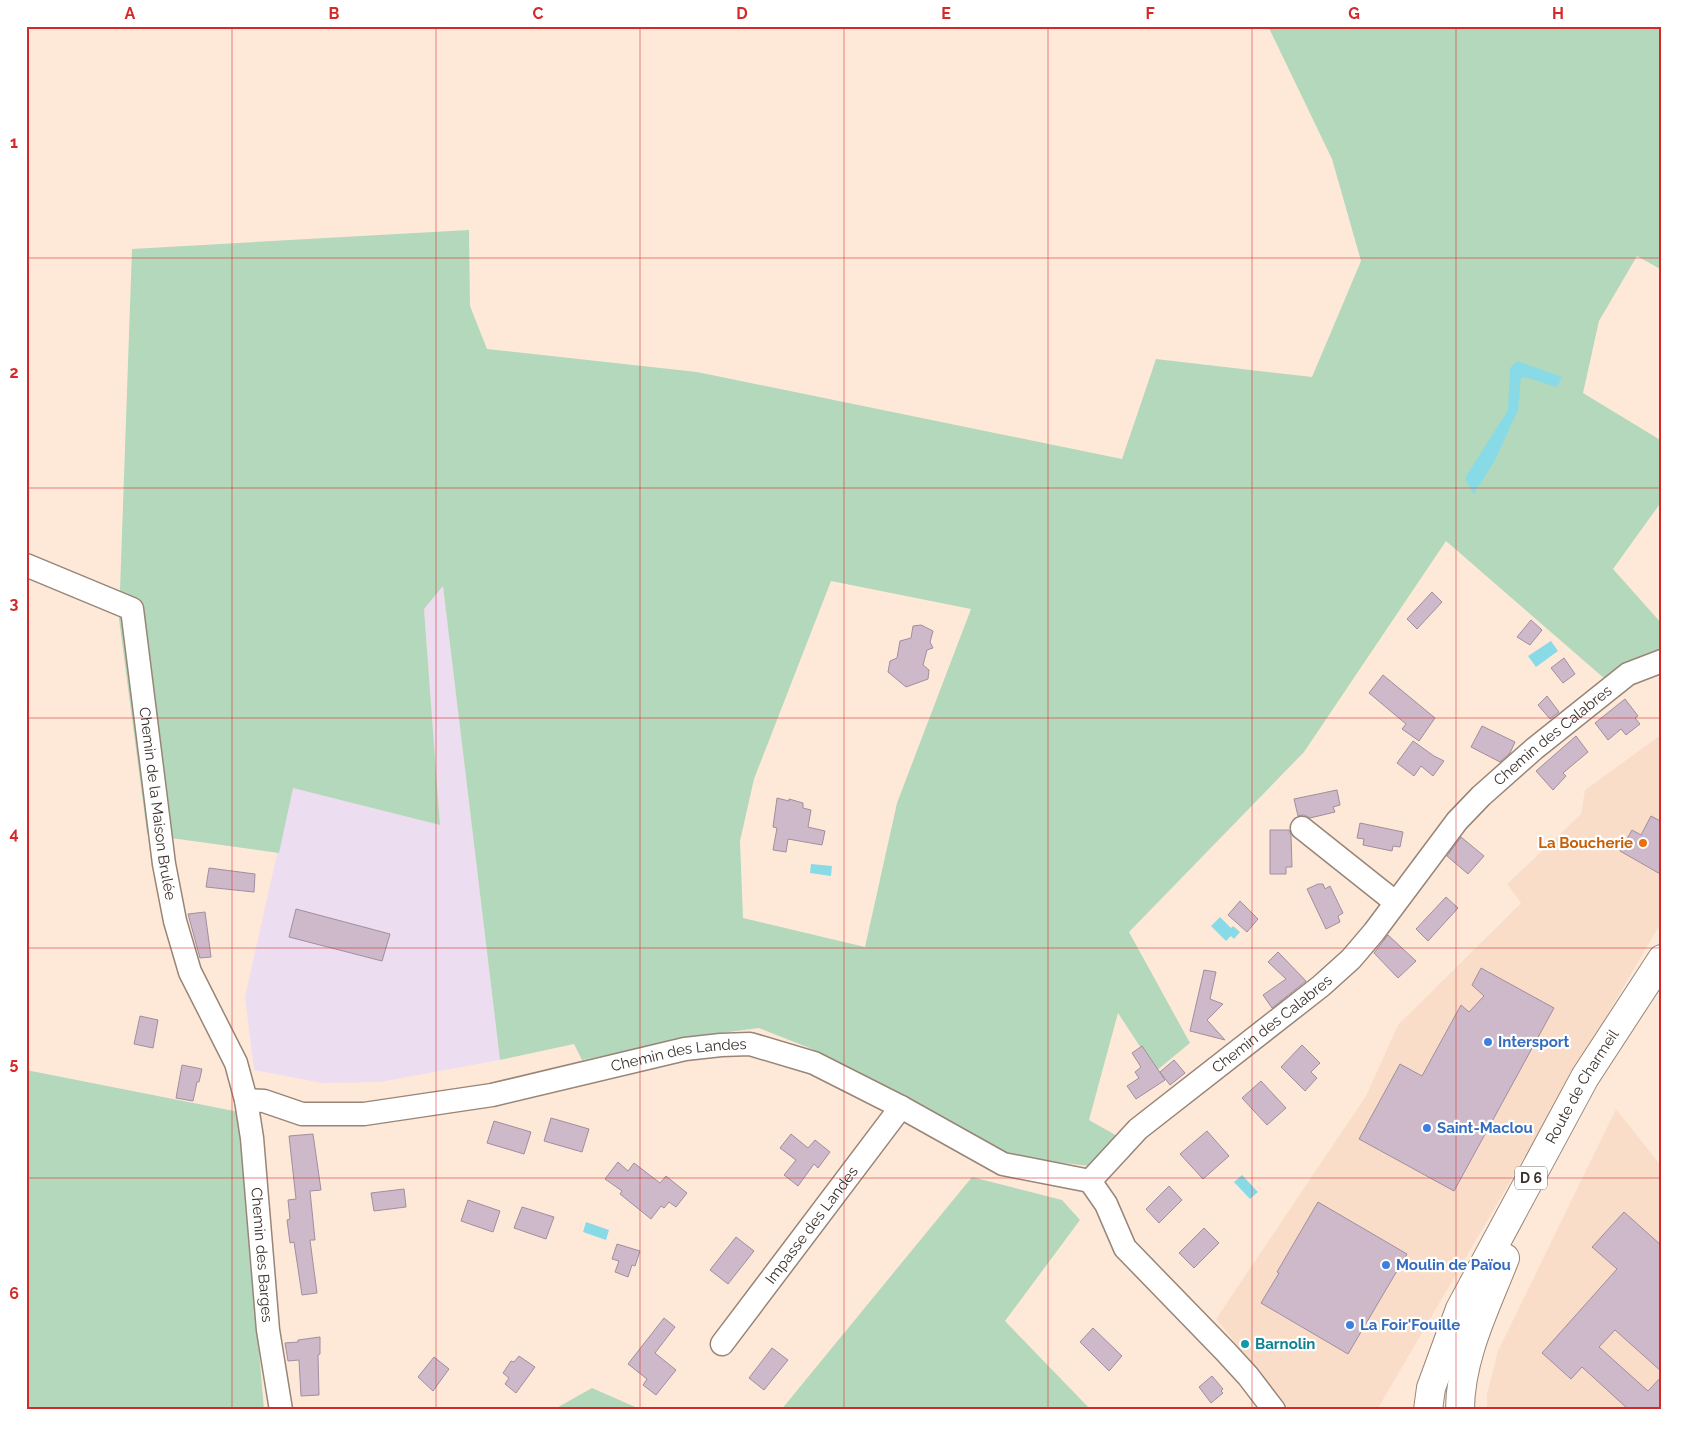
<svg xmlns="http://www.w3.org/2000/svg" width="1688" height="1436" viewBox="0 0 1688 1436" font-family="Raleway,sans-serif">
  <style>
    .built { fill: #f9ddc9 }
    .industrial { fill: #edddf0 }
    .green { fill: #b4d8bb; fill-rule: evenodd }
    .water { fill: #88dae7 }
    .building { fill: #cdb9c9; stroke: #a18e9e }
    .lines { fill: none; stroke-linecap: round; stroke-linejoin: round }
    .minor-casing { stroke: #988577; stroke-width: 25 }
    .major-casing { stroke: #988577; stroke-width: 30 }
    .minor { stroke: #fff; stroke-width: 22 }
    .major { stroke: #fff; stroke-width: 28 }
    .grid { fill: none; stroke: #d62828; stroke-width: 1; stroke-opacity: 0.55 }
    .food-dot { fill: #e8710a; stroke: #fff; stroke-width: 2 }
    .shop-dot { fill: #3f7fe0; stroke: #fff; stroke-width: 2 }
    .culture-dot { fill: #0f9aa8; stroke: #fff; stroke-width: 2 }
    .labels { text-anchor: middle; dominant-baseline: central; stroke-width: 4.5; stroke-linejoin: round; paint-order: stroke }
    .shield { fill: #fff; stroke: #756f6b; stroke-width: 1 }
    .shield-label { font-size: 14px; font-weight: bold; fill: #3a312c }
    .street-label { font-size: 15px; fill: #3a312c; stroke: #fff }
    .food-label { font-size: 15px; font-weight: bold; fill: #c56008; stroke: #fff; text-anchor: end }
    .shop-label { font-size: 15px; font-weight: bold; fill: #366cbe; stroke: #fff; text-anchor: start }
    .culture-label { font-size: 15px; font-weight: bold; fill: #0d838f; stroke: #fff; text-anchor: start }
    .neatline { fill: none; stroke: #d62828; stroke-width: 2 }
    .grid-label { font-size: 16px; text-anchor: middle; font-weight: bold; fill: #d62828 }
  </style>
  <rect width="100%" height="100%" fill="#fee9d9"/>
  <g class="built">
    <path d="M1662 734V921L1377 1410H1290L1216 1319 1366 1096 1398 1025 1521 903 1507 884 1581 814 1585 790Z"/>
    <path d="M1616 1109 1662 1167V1410H1487V1394L1498 1351Z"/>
  </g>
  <path class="industrial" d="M443 585 500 1060 380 1082 322 1083 254 1070 245 997 292 787 440 825 424 608Z"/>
  <g class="green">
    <path d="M1268 26H1662V270L1637 256 1599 321 1583 393 1662 441V501L1613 569 1662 624V651L1605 679 1446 541 1304 752 1129 932 1190 1043 1156 1071 1118 1013 1089 1120 1119 1137 1089 1166 1038 1160 997 1150 812 1049 759 1028 706 1035 582 1060 574 1044 500 1060 443 586 424 609 440 825 293 788 279 853 171 838 147 833 119 619 132 249 469 230 470 306 487 349 697 372 1122 459 1156 359 1312 377 1361 261 1332 159ZM831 581 971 609 897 803 865 947 743 918 740 841 754 779Z"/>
    <path d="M26 1070 239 1112 264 1410H26Z"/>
    <path d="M972 1177 1062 1200 1080 1220 1005 1321 1091 1410H781Z"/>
    <path d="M592 1388 642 1410H553Z"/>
  </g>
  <g class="water">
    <path d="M1517 361 1562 377 1557 387 1525 377 1521 378 1518 410 1494 462 1473 495V493L1465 478 1508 410 1510 368Z"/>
    <path d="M1551 641 1558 651 1536 667 1528 656Z"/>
    <path d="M811 864 832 866 831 876 810 873Z"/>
    <path d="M1220 917 1231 928 1233 926 1240 932 1234 939 1231 936 1226 941 1211 926Z"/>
    <path d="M1242 1175 1258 1192 1250 1199 1234 1182Z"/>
    <path d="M586 1222 609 1230 606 1240 583 1232Z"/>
  </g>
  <g class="building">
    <path d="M1432 592 1442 602 1417 629 1407 619Z"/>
    <path d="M1531 620 1542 630 1530 645 1517 637Z"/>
    <path d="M921 625 933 631 930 642 933 648 927 650 923 665 929 670 928 679 906 687 888 672 890 661 897 658 900 641 911 638 913 626Z"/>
    <path d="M1564 658 1575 674 1563 683 1551 668Z"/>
    <path d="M1383 675 1435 718 1419 741 1402 729 1406 724 1369 693Z"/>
    <path d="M1547 696 1559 712 1550 719 1538 705Z"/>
    <path d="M1625 699 1638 716 1635 718 1640 724 1626 735 1621 729 1608 740 1595 723Z"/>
    <path d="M1482 726 1515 742 1510 753 1500 762 1471 747Z"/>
    <path d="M1576 736 1588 752 1563 773 1566 776 1553 790 1536 771Z"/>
    <path d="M1413 741 1434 756 1444 761 1433 776 1421 766 1414 776 1397 763Z"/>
    <path d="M1337 790 1340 805 1333 807 1335 812 1310 818 1304 815 1298 816 1294 799Z"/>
    <path d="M777 798 789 801V799L803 803V808L811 810 808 827 825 831 822 845 788 839 786 852 773 850 777 828 773 827Z"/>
    <path d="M1651 816 1662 822V875L1620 851 1632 830 1641 835Z"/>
    <path d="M1360 823 1403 832 1400 847 1393 846 1392 851 1363 845 1364 839 1357 838Z"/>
    <path d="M1270 830H1289L1291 835 1292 867H1286V874H1270Z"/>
    <path d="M1461 837 1484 856 1468 874 1447 856Z"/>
    <path d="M209 868 255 874 254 892 206 887Z"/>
    <path d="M1318 884H1323L1325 889 1330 886 1343 913 1338 916 1340 922 1326 929 1307 889Z"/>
    <path d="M1446 897 1458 908 1428 941 1416 929Z"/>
    <path d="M1240 901 1258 919 1247 932 1228 915Z"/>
    <path d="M296 909 390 934 382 961 289 937Z"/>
    <path d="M205 912 211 957 200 958 188 914Z"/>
    <path d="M1388 935 1416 961 1398 978 1374 953Z"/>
    <path d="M1278 952 1306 981 1272 1008 1263 995 1286 979 1268 962Z"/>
    <path d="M1481 968 1554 1008 1454 1191 1359 1139 1400 1064 1422 1076 1461 1005 1469 1012 1484 996 1472 985Z"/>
    <path d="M1204 970 1216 972 1210 999 1223 1004 1207 1020 1225 1040 1190 1031Z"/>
    <path d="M140 1016 158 1020 153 1048 134 1044Z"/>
    <path d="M1302 1045 1320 1063 1311 1072 1317 1078 1305 1091 1281 1067Z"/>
    <path d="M1142 1046 1165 1080 1136 1099 1127 1086 1139 1078 1135 1072 1141 1067 1132 1053Z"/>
    <path d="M1174 1060 1185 1073 1170 1085 1160 1072Z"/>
    <path d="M182 1065 202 1069 199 1082H197L193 1101 176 1098Z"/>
    <path d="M1261 1081 1286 1108 1267 1125 1242 1098Z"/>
    <path d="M551 1118 589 1129 582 1152 544 1141Z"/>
    <path d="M494 1121 531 1132 524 1154 487 1143Z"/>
    <path d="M1207 1131 1229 1156 1203 1179 1180 1154Z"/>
    <path d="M313 1134 321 1190 310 1191 315 1240H310L317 1293 302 1295 294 1242 290 1243 287 1220 290 1219 288 1200 296 1199 289 1136Z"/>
    <path d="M791 1134 808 1148 815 1140 830 1152 818 1168 814 1164 798 1186 784 1175 796 1160 780 1148Z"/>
    <path d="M618 1162 628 1171 634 1163 660 1183 666 1176 687 1193 676 1207 669 1202 664 1208 661 1206 651 1219 620 1194 622 1191 605 1179Z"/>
    <path d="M1169 1186 1182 1200 1159 1223 1146 1209Z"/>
    <path d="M404 1189 406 1207 374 1211 371 1193Z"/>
    <path d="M468 1200 500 1211 493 1232 461 1221Z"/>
    <path d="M1318 1202 1407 1254 1348 1354 1261 1303 1279 1273 1277 1272Z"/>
    <path d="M522 1207 554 1217 546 1239 514 1228Z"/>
    <path d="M1624 1212 1662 1246V1372L1615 1330 1599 1347 1648 1391 1662 1376V1410H1629L1582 1367 1571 1379 1542 1353 1617 1269 1592 1247Z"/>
    <path d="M1204 1228 1219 1243 1194 1268 1179 1253Z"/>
    <path d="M736 1237 754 1251 728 1284 710 1270Z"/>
    <path d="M617 1244 640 1251 635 1266 632 1265 628 1277 615 1272 619 1261 612 1259Z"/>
    <path d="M664 1318 675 1327 655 1353 676 1370 656 1395 643 1385 647 1379 628 1364Z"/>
    <path d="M1093 1328 1122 1356 1109 1371 1080 1342Z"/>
    <path d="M320 1337V1354L318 1355 319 1395 301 1396 299 1360 288 1361 285 1343 298 1342V1340Z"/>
    <path d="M772 1348 788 1360 764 1390 749 1378Z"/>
    <path d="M519 1356 535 1367 516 1393 505 1384 509 1378 503 1373 511 1361 514 1362Z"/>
    <path d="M434 1357 449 1369 433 1391 418 1377Z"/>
    <path d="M1212 1376 1223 1389 1221 1391 1223 1393 1211 1403 1199 1387Z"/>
  </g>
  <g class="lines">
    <g class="minor-casing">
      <g id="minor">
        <path id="s1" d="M26 565 132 609 164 864 175 921 190 972 236 1063 246 1100 252 1138 268 1330 281 1410"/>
        <path d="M1302 828 1395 902"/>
        <path id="s2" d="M246 1100 264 1101 302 1114H364L492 1095 685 1049 721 1045 750 1044 814 1063 901 1107 1003 1164 1090 1181"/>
        <path id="s3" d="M1090 1181 1138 1129 1321 986 1351 959 1374 932 1457 821 1481 796 1534 749 1628 674 1662 661"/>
        <path d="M1090 1181 1106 1204 1125 1248 1225 1351 1248 1376 1274 1410"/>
        <path id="s4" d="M722 1344 901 1107"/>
      </g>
    </g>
    <g class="major-casing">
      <g id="major">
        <path id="s5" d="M1428 1410 1431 1388 1460 1309 1585 1077 1662 959"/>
        <path d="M1460 1410C1460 1357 1486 1307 1505 1258"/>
      </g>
    </g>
    <use href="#minor" class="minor"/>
    <use href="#major" class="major"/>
  </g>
  <path class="grid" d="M232 26V1410M436 26V1410M640 26V1410M844 26V1410M1048 26V1410M1252 26V1410M1456 26V1410M26 258H1662M26 488H1662M26 718H1662M26 948H1662M26 1178H1662"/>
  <circle class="food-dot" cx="1643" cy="843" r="5"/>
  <g class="shop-dot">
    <circle cx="1488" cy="1042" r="5"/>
    <circle cx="1427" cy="1128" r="5"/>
    <circle cx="1386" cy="1265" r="5"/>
    <circle cx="1350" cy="1325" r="5"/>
  </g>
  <circle class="culture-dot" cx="1245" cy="1344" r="5"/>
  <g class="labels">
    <rect class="shield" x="1515" y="1166.5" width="32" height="23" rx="4"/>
    <g class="shield-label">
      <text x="1531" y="1178">D 6</text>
    </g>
    <g class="street-label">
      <text stroke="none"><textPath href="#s3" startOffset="646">Chemin des Calabres</textPath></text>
      <text stroke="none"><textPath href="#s1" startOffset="311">Chemin de la Maison Brulée</textPath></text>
      <text stroke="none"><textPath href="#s3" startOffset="241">Chemin des Calabres</textPath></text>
      <text stroke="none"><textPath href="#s2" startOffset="441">Chemin des Landes</textPath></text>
      <text stroke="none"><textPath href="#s5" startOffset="360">Route de Charmeil</textPath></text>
      <text stroke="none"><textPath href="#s4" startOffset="149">Impasse des Landes</textPath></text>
      <text stroke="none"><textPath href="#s1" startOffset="779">Chemin des Barges</textPath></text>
    </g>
    <g class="food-label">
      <text x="1633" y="843">La Boucherie</text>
    </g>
    <g class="shop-label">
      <text x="1498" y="1042">Intersport</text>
      <text x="1437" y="1128">Saint-Maclou</text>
      <text x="1396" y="1265">Moulin de Païou</text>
      <text x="1360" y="1325">La Foir'Fouille</text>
    </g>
    <g class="culture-label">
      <text x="1255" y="1344">Barnolin</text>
    </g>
  </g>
  <rect width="1688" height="1436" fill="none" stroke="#ffffff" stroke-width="55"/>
  <rect x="28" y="28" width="1632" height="1380" class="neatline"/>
  <g class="grid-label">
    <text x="130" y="19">A</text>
    <text x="334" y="19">B</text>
    <text x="538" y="19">C</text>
    <text x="742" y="19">D</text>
    <text x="946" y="19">E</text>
    <text x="1150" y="19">F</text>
    <text x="1354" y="19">G</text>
    <text x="1558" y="19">H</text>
    <text x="14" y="148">1</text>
    <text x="14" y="378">2</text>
    <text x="14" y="609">3</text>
    <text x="14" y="839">4</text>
    <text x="14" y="1069">5</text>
    <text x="14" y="1299">6</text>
  </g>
</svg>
